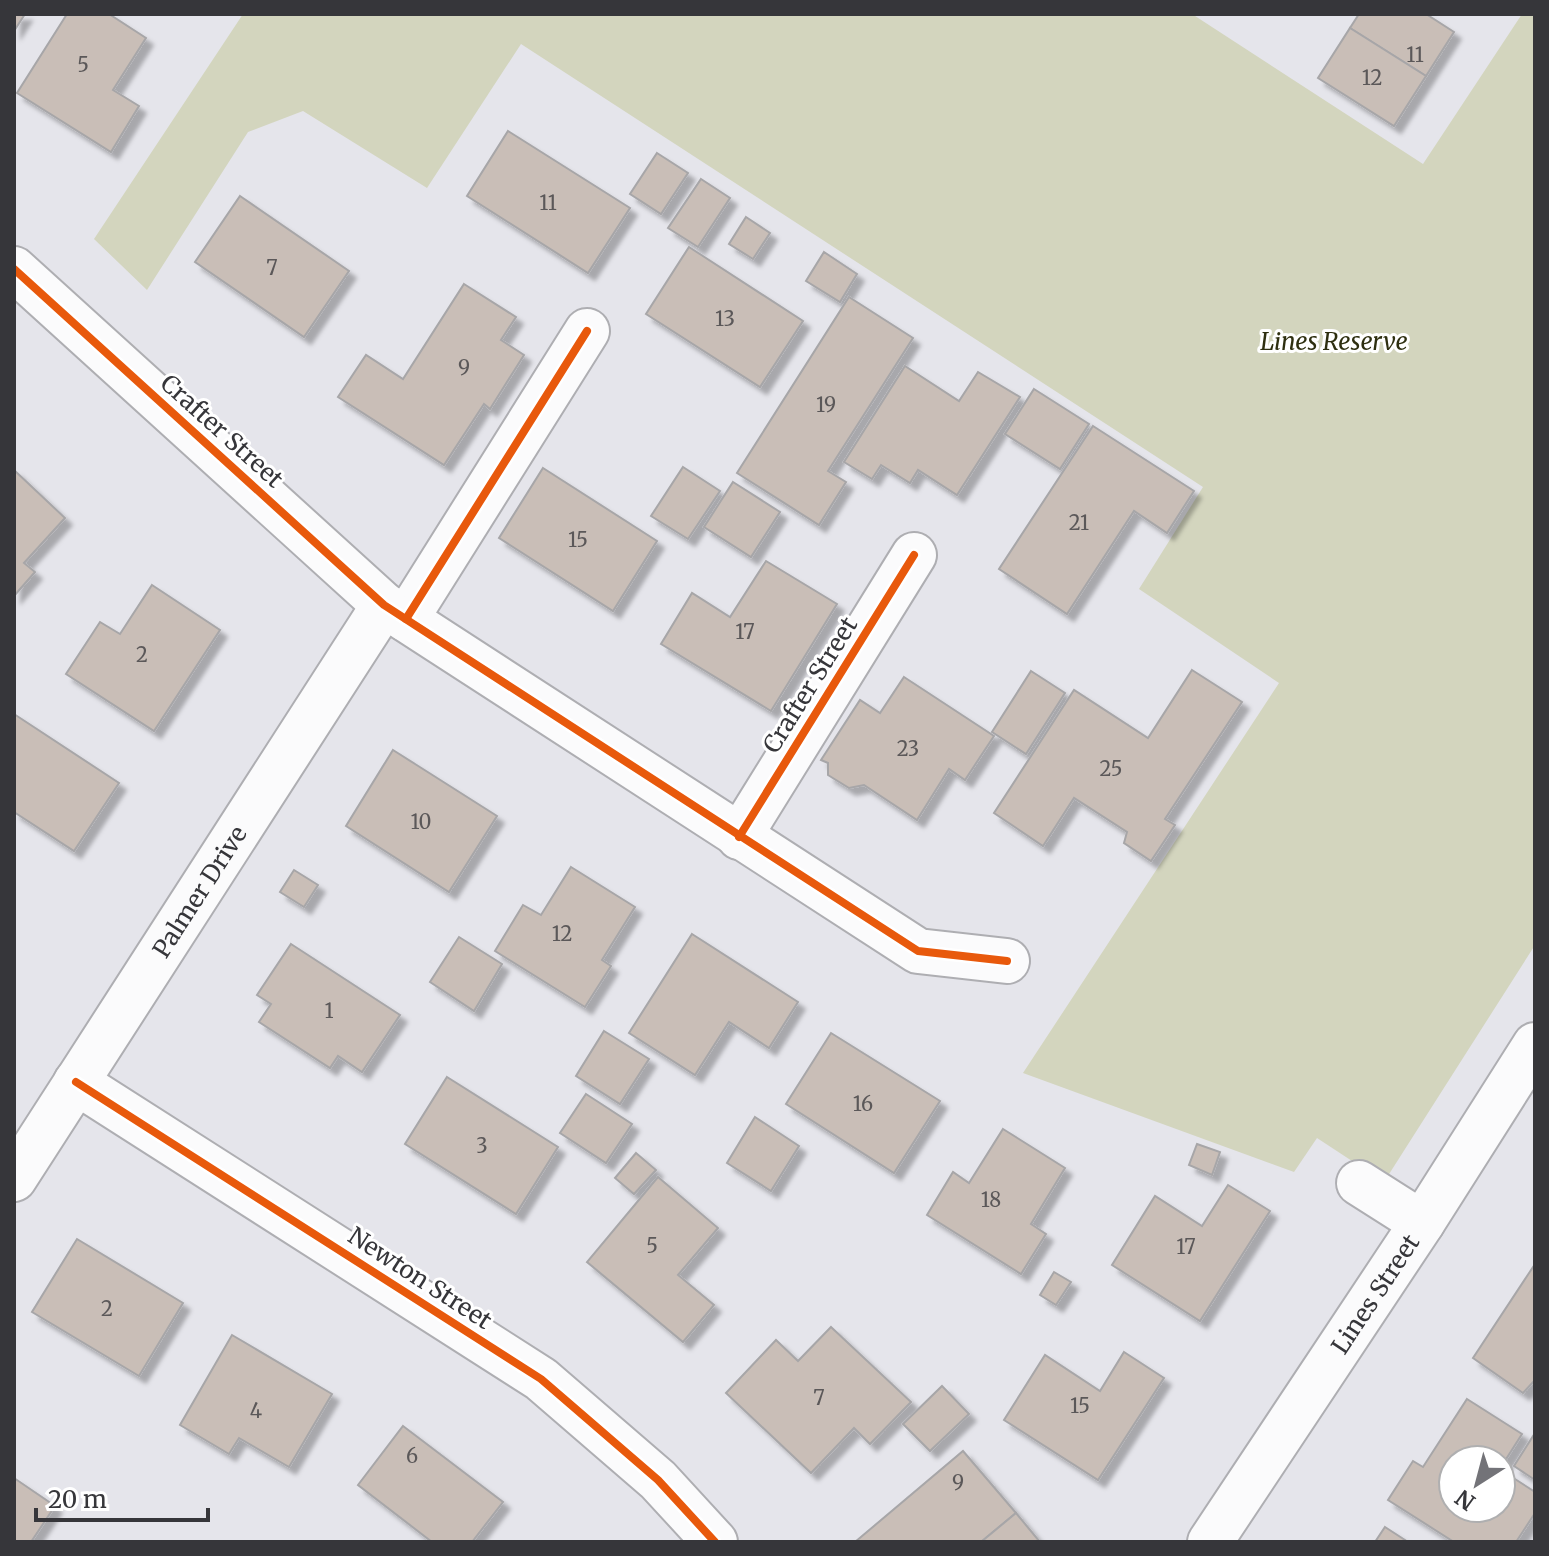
<svg xmlns="http://www.w3.org/2000/svg" width="1549" height="1556" viewBox="0 0 1549 1556" font-family="Merriweather,serif">
  <style>
    .green { fill: #d3d5be }
    .building { fill: #c9beb7; stroke: #a7a6a8; stroke-width: 2; filter: url(#shadow) }
    .lines { fill: none; stroke-linecap: round; stroke-linejoin: round }
    .minor-casing { stroke: #aeaeb2; stroke-width: 48 }
    .minor { stroke: #fbfbfc; stroke-width: 44 }
    .cycleway-casing { stroke: #fff; stroke-width: 13 }
    .cycleway { stroke: #e8590c; stroke-width: 8 }
    .labels { text-anchor: middle; dominant-baseline: central; stroke-width: 6; stroke-linejoin: round; paint-order: stroke }
    .number-label { font-size: 20px; fill: #5b5859 }
    .park-label { font-size: 24px; font-style: italic; fill: #2e2f10; stroke: #fff }
    .street-label { font-size: 24px; fill: #36363a; stroke: #fff }
  </style>
  <defs>
    <filter id="shadow"><feDropShadow dx="7" dy="7" stdDeviation="2" flood-color="#0004"/></filter>
  </defs>
  <rect width="100%" height="100%" fill="#e5e5eb"/>
  <path class="green" d="M243 14H1192L1423 164 1522 14H1535V945L1384 1182 1317 1138 1294 1172 1023 1073 1279 683 1139 589 1203 487 521 44 427 188 303 111 248 132 147 290 94 239Z"/>
  <g class="building">
    <path d="M14 14H25L14 31Z"/>
    <path d="M67 14H109L146 38 113 90 139 106 111 152 17 93Z"/>
    <path d="M1359 14H1426L1454 32 1426 76 1350 28Z"/>
    <path d="M1350 28 1426 76 1394 126 1318 78Z"/>
    <path d="M508 131 630 208 588 273 467 196Z"/>
    <path d="M657 153 688 173 661 214 630 194Z"/>
    <path d="M701 179 730 198 698 247 668 228Z"/>
    <path d="M240 196 349 271 304 337 195 262Z"/>
    <path d="M746 217 770 233 753 259 729 244Z"/>
    <path d="M689 247 803 321 760 387 646 314Z"/>
    <path d="M824 252 857 274 840 302 806 281Z"/>
    <path d="M464 284 516 317 501 340 524 355 490 409 484 404 444 465 338 397 366 355 403 379Z"/>
    <path d="M849 297 913 338 828 471 846 482 819 525 737 473Z"/>
    <path d="M905 366 959 401 978 372 1020 397 957 495 918 470 910 483 881 465 872 479 844 462Z"/>
    <path d="M1034 389 1089 424 1060 469 1005 434Z"/>
    <path d="M1093 426 1194 491 1167 533 1134 511 1067 614 999 569Z"/>
    <path d="M683 467 720 491 688 539 651 516Z"/>
    <path d="M543 468 657 541 613 611 499 538Z"/>
    <path d="M14 470 65 518 24 563 35 572 14 596Z"/>
    <path d="M733 482 780 512 751 557 704 527Z"/>
    <path d="M766 561 837 604 771 711 661 644 692 593 730 617Z"/>
    <path d="M152 585 220 630 154 731 66 674 100 622 120 634Z"/>
    <path d="M1192 670 1242 702 1165 819 1175 825 1151 861 1124 843 1127 832 1074 798 1043 846 994 813 1074 690 1148 738Z"/>
    <path d="M1031 671 1065 693 1026 754 992 732Z"/>
    <path d="M904 677 994 736 965 780 949 769 917 820 864 785 849 788 828 775V763L821 760 860 700 880 713Z"/>
    <path d="M14 714 119 783 74 851 14 812Z"/>
    <path d="M393 750 497 816 449 892 346 826Z"/>
    <path d="M571 867 635 907 602 960 611 966 585 1007 495 951 523 905 541 915Z"/>
    <path d="M294 870 318 885 304 907 280 892Z"/>
    <path d="M692 934 798 1002 769 1048 729 1022 695 1075 629 1033Z"/>
    <path d="M459 937 502 964 474 1011 430 982Z"/>
    <path d="M291 944 400 1015 362 1072 338 1056 330 1068 259 1022 271 1004 257 995Z"/>
    <path d="M604 1031 649 1059 620 1104 576 1076Z"/>
    <path d="M831 1033 940 1101 894 1173 786 1104Z"/>
    <path d="M447 1077 558 1147 516 1214 405 1144Z"/>
    <path d="M586 1094 632 1124 606 1163 560 1133Z"/>
    <path d="M755 1117 799 1146 771 1191 727 1163Z"/>
    <path d="M1003 1129 1065 1168 1031 1224 1046 1234 1021 1274 927 1215 953 1172 969 1183Z"/>
    <path d="M1197 1144 1220 1152 1212 1175 1189 1165Z"/>
    <path d="M636 1153 656 1170 634 1194 615 1178Z"/>
    <path d="M658 1177 718 1228 678 1275 714 1305 683 1342 587 1262Z"/>
    <path d="M1228 1185 1270 1211 1200 1321 1112 1265 1155 1196 1202 1226Z"/>
    <path d="M77 1239 183 1303 139 1376 32 1312Z"/>
    <path d="M1535 1264V1380L1523 1393 1473 1358Z"/>
    <path d="M1054 1272 1071 1282 1056 1305 1040 1295Z"/>
    <path d="M831 1327 911 1402 870 1444 854 1428 811 1473 726 1393 776 1340 798 1361Z"/>
    <path d="M232 1335 332 1394 289 1467 239 1438 229 1454 180 1425Z"/>
    <path d="M1124 1352 1164 1378 1098 1480 1004 1420 1045 1355 1100 1391Z"/>
    <path d="M942 1386 969 1414 930 1451 903 1424Z"/>
    <path d="M1467 1399 1522 1434 1501 1467V1460H1453V1508H1501V1470L1535 1492V1513L1516 1542H1454L1388 1500 1413 1461 1423 1467Z"/>
    <path d="M403 1426 503 1502 472 1542H432L358 1485Z"/>
    <path d="M1535 1433V1480L1514 1466Z"/>
    <path d="M963 1451 1016 1513 981 1542H855Z"/>
    <path d="M14 1478 55 1506 31 1542H14Z"/>
    <path d="M1016 1513 1040 1542H981Z"/>
    <path d="M1385 1527 1408 1542H1375Z"/>
  </g>
  <g class="lines">
    <g class="minor-casing">
      <g id="minor">
        <path d="M14 269 384 605 918 951 1007 961"/>
        <path d="M406 619 587 331"/>
        <path d="M739 837 914 555"/>
        <path d="M76 1082 541 1379 658 1480 715 1542"/>
        <path id="s1" d="M14 1179 384 605"/>
        <path d="M1359 1183 1422 1223"/>
        <path id="s2" d="M1210 1542 1422 1223 1535 1045"/>
      </g>
    </g>
    <use href="#minor" class="minor"/>
    <g class="cycleway-casing">
      <g id="cycleway">
        <path d="M14 269 384 605 918 951 1007 961"/>
        <path d="M406 619 587 331"/>
        <path d="M739 837 914 555"/>
        <path d="M76 1082 541 1379 658 1480 715 1542"/>
      </g>
    </g>
    <use href="#cycleway" class="cycleway"/>
  </g>
  <g class="labels">
    <g class="number-label">
      <text x="1415" y="54">11</text>
      <text x="83" y="64">5</text>
      <text x="1372" y="77">12</text>
      <text x="548" y="202">11</text>
      <text x="272" y="267">7</text>
      <text x="725" y="318">13</text>
      <text x="464" y="367">9</text>
      <text x="826" y="404">19</text>
      <text x="1079" y="522">21</text>
      <text x="578" y="539">15</text>
      <text x="745" y="631">17</text>
      <text x="142" y="654">2</text>
      <text x="908" y="748">23</text>
      <text x="1111" y="768">25</text>
      <text x="421" y="821">10</text>
      <text x="562" y="933">12</text>
      <text x="329" y="1010">1</text>
      <text x="863" y="1103">16</text>
      <text x="482" y="1145">3</text>
      <text x="991" y="1199">18</text>
      <text x="652" y="1245">5</text>
      <text x="1186" y="1246">17</text>
      <text x="107" y="1308">2</text>
      <text x="819" y="1397">7</text>
      <text x="1080" y="1405">15</text>
      <text x="256" y="1410">4</text>
      <text x="412" y="1455">6</text>
      <text x="958" y="1482">9</text>
    </g>
    <g class="park-label">
      <text x="1334" y="341">Lines Reserve</text>
    </g>
    <g class="street-label">
      <text transform="translate(222 431) rotate(42)">Crafter Street</text>
      <text transform="translate(810 685) rotate(-58)">Crafter Street</text>
      <text stroke="none"><textPath href="#s1" startOffset="342">Palmer Drive</textPath></text>
      <text transform="translate(420 1278) rotate(33)">Newton Street</text>
      <text stroke="none"><textPath href="#s2" startOffset="298">Lines Street</textPath></text>
    </g>
  </g>
  <rect width="1549" height="1556" fill="none" stroke="#36363a" stroke-width="32"/>
  <g transform="translate(1477 1484) rotate(216)"><circle r="38" fill="#ffffff" stroke="#afafb0" stroke-width="2"/>
  <path d="M0-6L14 30L0 20L-14 30Z" fill="#737378"/>
  <text y="-12" font-size="22" font-weight="bold" text-anchor="middle" fill="#36363a">N</text>
  </g>
  <path d="M36 1508v12h172v-12" fill="none" stroke="#36363a" stroke-width="4"/>
  <text x="48" y="1508" font-size="24" fill="#36363a" stroke="#ffffff" stroke-width="6" paint-order="stroke">20 m</text>
</svg>
